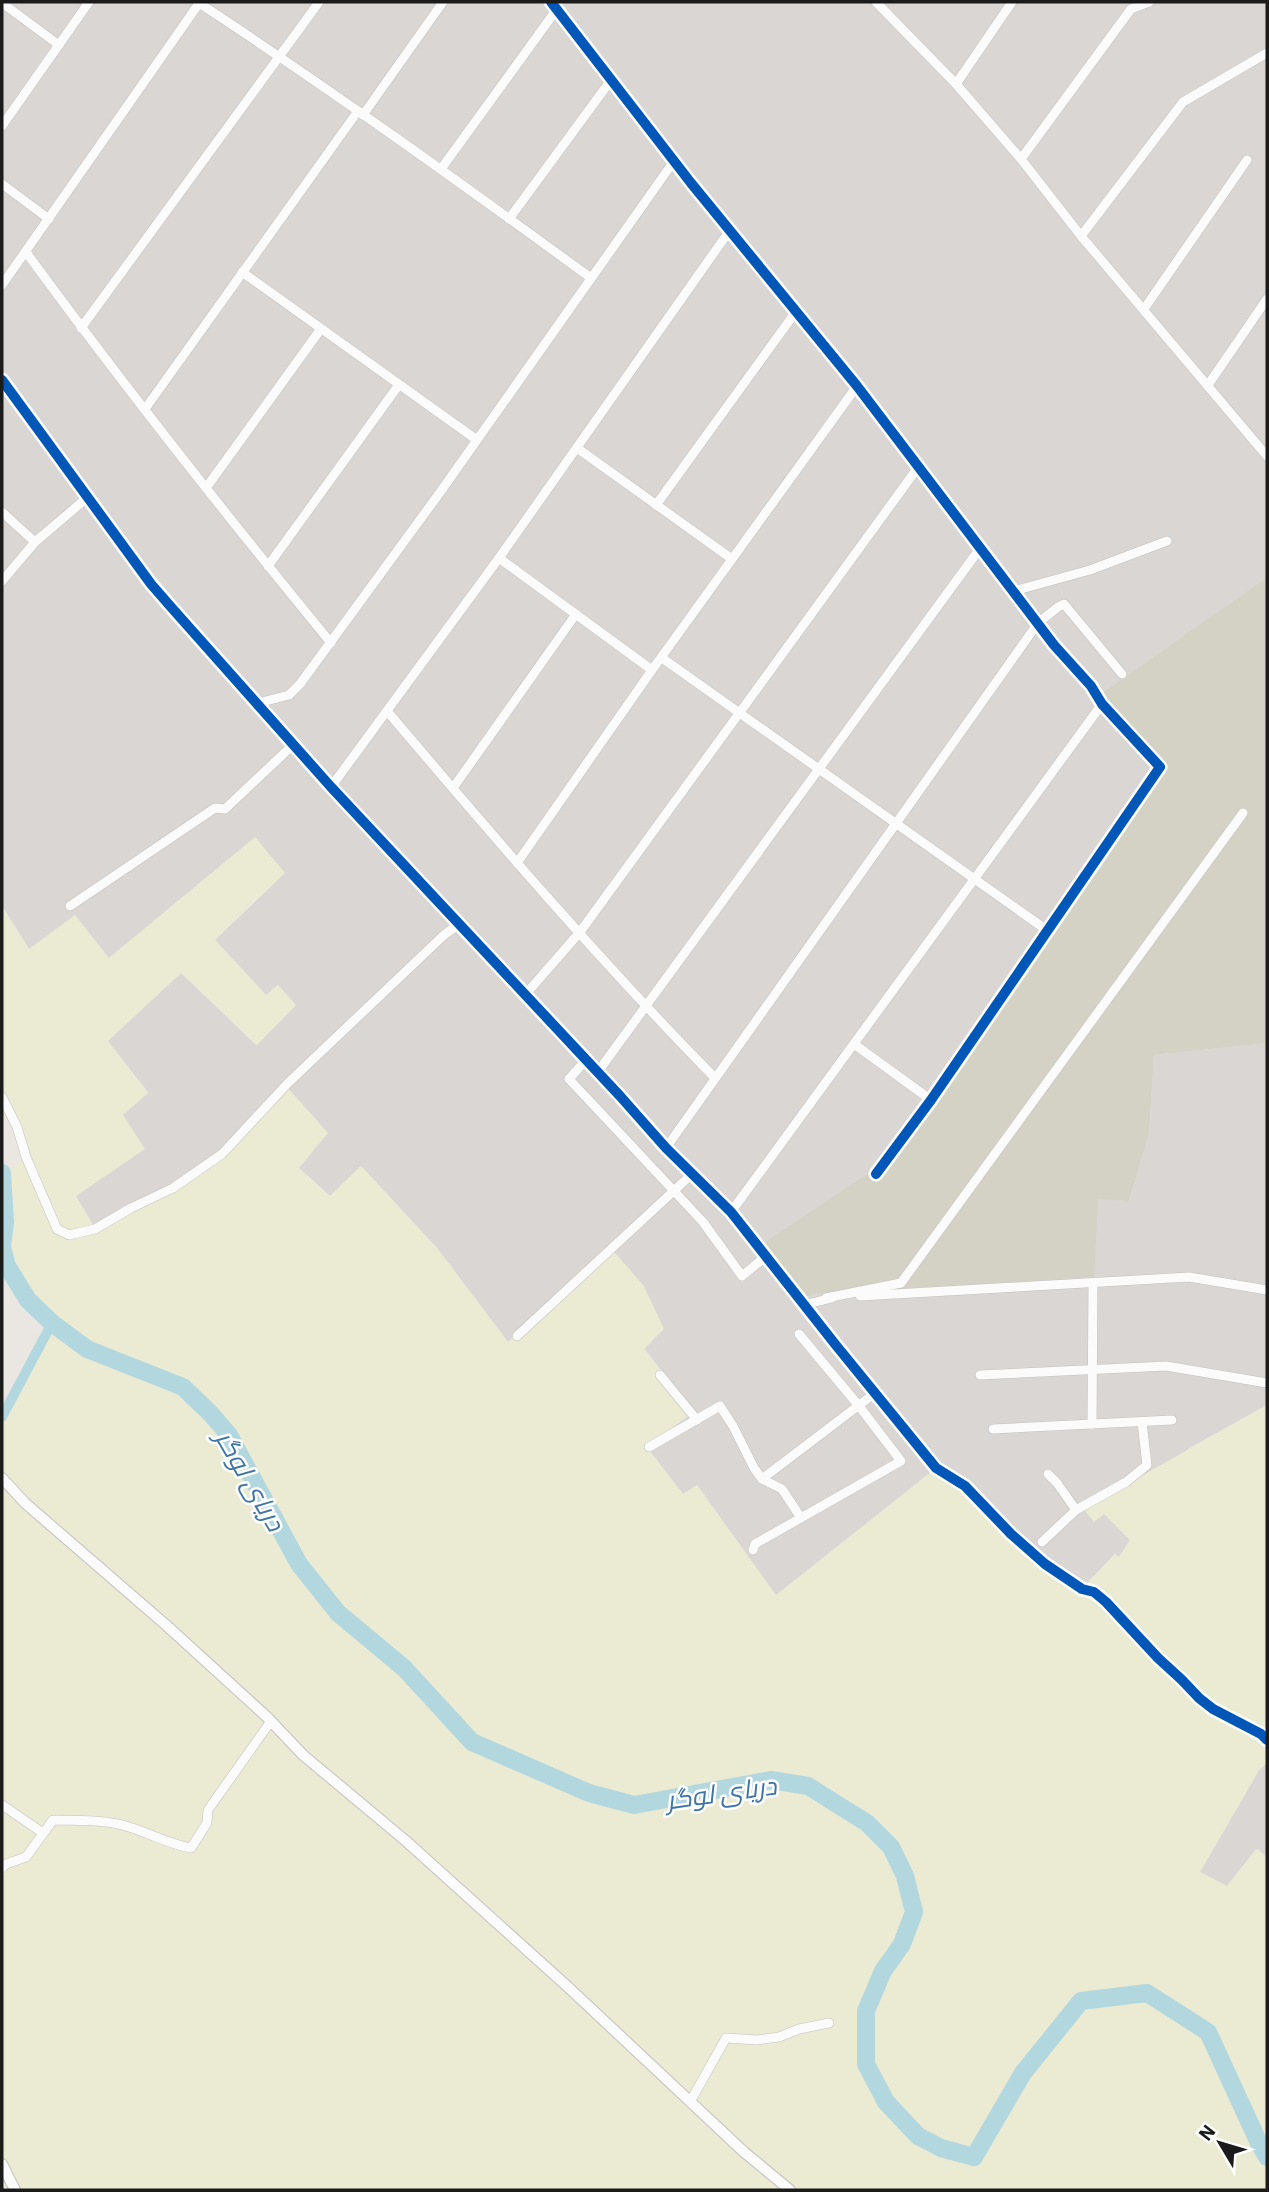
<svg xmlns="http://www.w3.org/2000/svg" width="1269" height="2192" viewBox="0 0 1269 2192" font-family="'IBM Plex Sans',Cairo,sans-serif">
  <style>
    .residential { fill: #d9d6d4 }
    .construction { fill: #d4d2c4 }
    .farmland { fill: #ebebd4 }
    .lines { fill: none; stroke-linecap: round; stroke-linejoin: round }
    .canal { stroke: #b3d7df; stroke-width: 10 }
    .river { stroke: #b3d7df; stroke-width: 18 }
    .minor-casing { stroke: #c2c1bf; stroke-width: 10 }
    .tertiary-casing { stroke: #c2c1bf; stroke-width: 12 }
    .minor { stroke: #fcfbfb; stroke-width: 9 }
    .tertiary { stroke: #fcfbfb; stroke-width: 10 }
    .cycleway-casing { stroke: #fff; stroke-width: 15 }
    .cycleway { stroke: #0057b8; stroke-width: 10 }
    .labels { text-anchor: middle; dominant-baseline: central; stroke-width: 5; stroke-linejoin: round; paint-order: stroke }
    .water-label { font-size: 26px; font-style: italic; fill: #4076a6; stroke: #fff }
  </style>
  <rect width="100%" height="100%" fill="#eae7e2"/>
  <g class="residential">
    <path d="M2 2H1267V577L1099 695 1160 767 931 1100 873 1170 757 1247 800 1301 812 1294 1098 1198 1129 1201 1149 1134 1154 1055 1267 1043V1405L1191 1447 1104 1513 1130 1540 1118 1558 1115 1554 1082 1589 937 1468 776 1596 697 1485 683 1494 645 1445 693 1412 644 1348 610 1247 508 1342 437 1248 361 1166 330 1196 299 1168 224 1155 95 1229 76 1196 122 1115 148 1092 107 1041 181 973 256 1045 296 1005 266 995 215 940 284 873 255 838 109 958 29 949 2 906Z"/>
    <path d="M1267 1763V1857L1256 1849 1227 1886 1200 1872 1259 1770Z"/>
  </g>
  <path class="construction" d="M1267 577V1043L1154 1055 1149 1134 1129 1201 1098 1199 1094 1277 812 1294 800 1301 757 1247 873 1170 931 1100 1160 767 1099 695Z"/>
  <path class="farmland" d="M255 837 285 873 215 940 266 995 278 985 296 1005 257 1045 181 973 108 1041 148 1093 123 1115 145 1149 76 1196 95 1228 193 1178 287 1087 328 1133 299 1168 330 1196 361 1166 437 1248 508 1342 610 1247 644 1286 664 1329 644 1349 694 1412 646 1446 683 1494 697 1485 776 1595 936 1468 946 1473 1011 1534 1082 1588 1115 1554 1119 1557 1130 1540 1104 1514 1094 1522 1083 1509 1267 1405V1763L1259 1770 1200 1872 1227 1886 1257 1849 1267 1857V2190H2V1417L52 1323 28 1300 7 1266 2 1247 5 1222 3 1176 26 1157 2 1097V906L29 949 75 915 109 958Z"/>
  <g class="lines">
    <path class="canal" d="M2 1417 52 1323"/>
    <path class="river" d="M2 1173 5 1222 2 1247 7 1266 28 1300 52 1323 87 1349 183 1387 211 1414 229 1435 299 1564 338 1613 404 1668 472 1742 589 1793 634 1805 771 1780 808 1786 867 1823 891 1847 905 1876 914 1912 902 1944 883 1971 866 2011V2064L886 2102 918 2136 941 2148 974 2157 1023 2073 1081 2001 1147 1993 1208 2032 1258 2141 1267 2157"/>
    <g class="minor-casing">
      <g id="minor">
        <path d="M551 2 691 183 857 386 1054 645 1091 686 1102 704 1160 767 931 1100 876 1174"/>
        <path d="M876 2 956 84 1021 159 1081 236 1267 456"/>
        <path d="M2 3 59 45"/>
        <path d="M199 3C333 91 462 184 591 278"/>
        <path d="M956 84 1012 2"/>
        <path d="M363 115 443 2"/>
        <path d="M2 126 89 2"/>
        <path d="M1021 159 1131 9 1149 2"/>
        <path d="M441 169 557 9"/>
        <path d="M2 184 49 219"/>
        <path d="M509 219 611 80"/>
        <path d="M1081 236 1183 102 1267 53"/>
        <path d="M26 252C123 385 226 515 331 643"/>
        <path d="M242 272 477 440"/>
        <path d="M2 285 200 2"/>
        <path d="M1144 309 1247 160"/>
        <path d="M81 328 319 2"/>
        <path d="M1208 385 1267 299"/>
        <path d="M145 409 358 111"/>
        <path d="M577 448 732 559"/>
        <path d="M206 488 320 330"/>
        <path d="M656 505 797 310"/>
        <path d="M2 512 35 542"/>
        <path d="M499 558 652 670"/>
        <path d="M268 566 398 386"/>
        <path d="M2 581 35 542 88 497"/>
        <path d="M1014 591 1090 570 1167 541"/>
        <path d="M662 658 1048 931"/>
        <path d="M258 703 289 695 300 684 441 491 674 161"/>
        <path d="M387 711C493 836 600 961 715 1078"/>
        <path d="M331 787 499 558 730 230"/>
        <path d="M453 788 576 614"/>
        <path d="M517 863 652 670 857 386"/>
        <path d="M70 906 215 808 225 809 294 744"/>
        <path d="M525 995 580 932 919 466"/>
        <path d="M854 1044 931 1100"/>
        <path d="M585 1061 569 1079 703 1222 742 1276 765 1257"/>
        <path d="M597 1073 981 547"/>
        <path d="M2 1097 17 1127 26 1157 57 1229 69 1235 95 1229 131 1208 173 1188 222 1154 288 1083 444 935 459 924"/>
        <path d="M666 1148 1038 623 1058 607 1064 604 1122 674"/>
        <path d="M731 1212 1102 704"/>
        <path d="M860 1296 1189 1277 1267 1290"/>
        <path d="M826 1298 901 1283 1243 813"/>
        <path d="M803 1305 832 1298"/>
        <path d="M517 1336 692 1174"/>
        <path d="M660 1375 697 1420"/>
        <path d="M980 1375 1166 1366 1267 1383"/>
        <path d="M1092 1424 1093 1283"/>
        <path d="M993 1429 1172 1420"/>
        <path d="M649 1447 720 1406 733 1426 754 1468 762 1479 782 1489 801 1518"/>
        <path d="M1048 1474 1057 1483 1076 1510"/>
        <path d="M762 1479 875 1393"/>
        <path d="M1042 1542 1076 1510 1126 1482 1147 1465 1142 1422"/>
        <path d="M753 1550 755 1544 901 1461 859 1406 799 1334"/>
        <path d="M2 1805 43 1833"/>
        <path d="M2 1868 6 1864 26 1857 53 1820C79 1821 105 1819 129 1827 151 1834 169 1844 191 1848L207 1823 208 1810 271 1721"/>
        <path d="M690 2102 726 2038 757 2040 779 2037 799 2029 829 2023"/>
      </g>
    </g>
    <g class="tertiary-casing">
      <g id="tertiary">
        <path d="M2 380 151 584 171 607 331 787 620 1096 666 1148 731 1212 835 1344 936 1468 965 1486 1011 1534 1045 1564 1082 1589 1094 1592 1106 1602 1158 1658 1182 1680 1199 1698 1213 1709 1261 1734 1267 1740"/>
        <path d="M2 1478 25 1503 166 1625 267 1717 303 1755 406 1841 568 1987 744 2152 790 2190"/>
        <path d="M2 2164 15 2190"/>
      </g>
    </g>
    <use href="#minor" class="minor"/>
    <use href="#tertiary" class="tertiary"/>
    <g class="cycleway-casing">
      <g id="cycleway">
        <path d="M551 2 691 183 857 386 1054 645 1091 686 1102 704 1160 767 931 1100 876 1174"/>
        <path d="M2 380 151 584 171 607 331 787 620 1096 666 1148 731 1212 835 1344 936 1468 965 1486 1011 1534 1045 1564 1082 1589 1094 1592 1106 1602 1158 1658 1182 1680 1199 1698 1213 1709 1261 1734 1267 1740"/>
      </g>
    </g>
    <use href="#cycleway" class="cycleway"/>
  </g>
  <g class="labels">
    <g class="water-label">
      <text transform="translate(251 1480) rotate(60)">دریای لوگر</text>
      <text transform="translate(721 1792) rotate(-8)">دریای لوگر</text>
    </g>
  </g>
  <rect width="1269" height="2192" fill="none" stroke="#1b1b1b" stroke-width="7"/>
  <g transform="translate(1220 2143) rotate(308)" stroke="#ffffff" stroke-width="5" paint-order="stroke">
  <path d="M0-5L12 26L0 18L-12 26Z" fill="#1b1b1b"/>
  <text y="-10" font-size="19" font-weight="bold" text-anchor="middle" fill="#1b1b1b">N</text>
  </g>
</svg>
